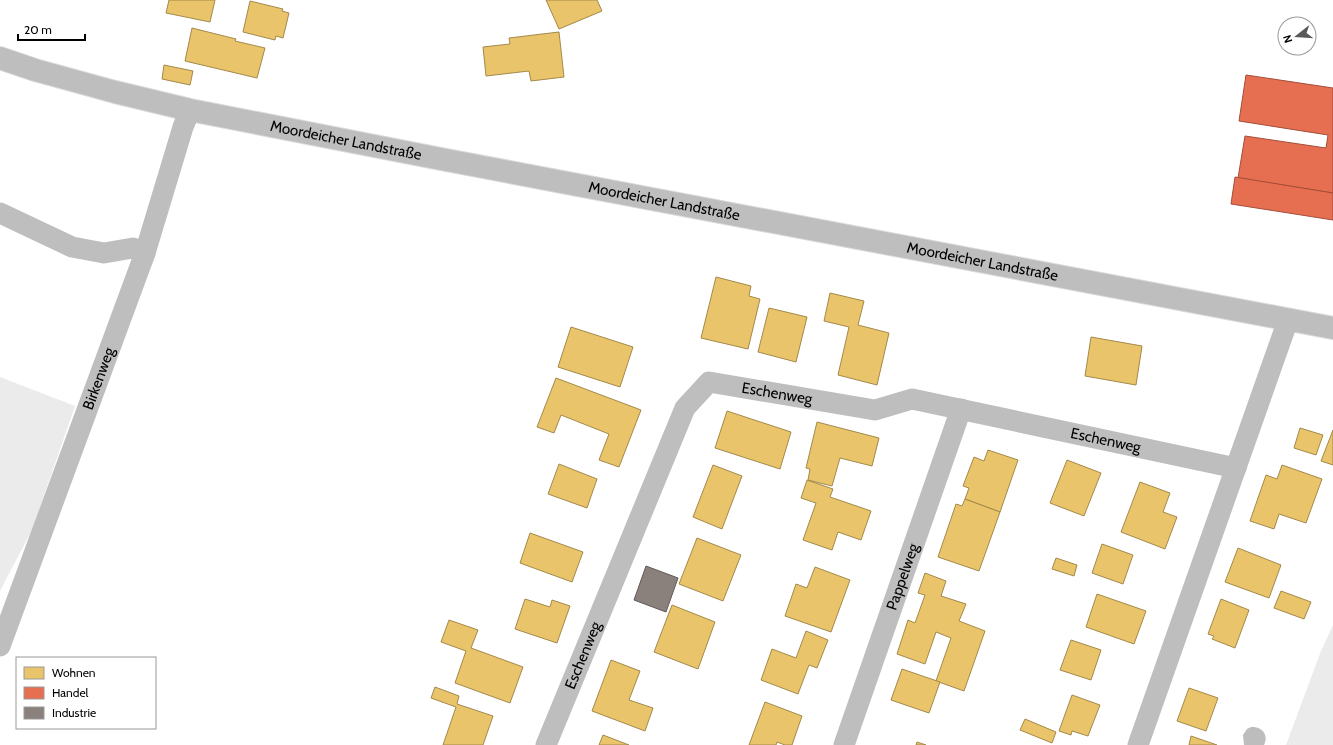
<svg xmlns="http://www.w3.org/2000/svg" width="1333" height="745" viewBox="0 0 1333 745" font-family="Cabin,sans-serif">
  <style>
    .green { fill: #ebebeb }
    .water { fill: #bdbdbd }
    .homes { fill: #e9c46a; stroke: #a3894a }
    .shops { fill: #e76f51; stroke: #a24e39 }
    .industry { fill: #8a817c; stroke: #615a57 }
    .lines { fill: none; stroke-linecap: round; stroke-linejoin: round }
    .major-casing { stroke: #dbdbdb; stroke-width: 24 }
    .minor { stroke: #bebebe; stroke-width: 21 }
    .major { stroke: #bebebe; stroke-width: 22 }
    .labels { text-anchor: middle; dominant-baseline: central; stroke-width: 4; stroke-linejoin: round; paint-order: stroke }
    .street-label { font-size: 15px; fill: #000; stroke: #fff }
  </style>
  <rect width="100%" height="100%" fill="#fff"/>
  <g class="green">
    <path d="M0 377 75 406 32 530 0 591Z"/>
    <path d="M1333 625V745H1286L1321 651Z"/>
  </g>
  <path class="water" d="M1251 727C1262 726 1269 735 1264 745H1244L1243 735 1247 729Z"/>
  <g class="homes">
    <path d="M169 0H215L210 22 166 13Z"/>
    <path d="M546 0H597L602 11 559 29Z"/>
    <path d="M250 1 283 9 282 11 289 13 283 38 276 36 275 40 243 32Z"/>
    <path d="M192 28 236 39 235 41 265 48 257 78 185 61Z"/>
    <path d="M559 32 564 77 531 81 529 71 486 76 483 47 510 44 509 38Z"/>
    <path d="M164 65 193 71 190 85 162 79Z"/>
    <path d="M716 277 751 286 749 296 760 299 748 349 701 338Z"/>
    <path d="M830 293 864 301 858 325 889 333 877 385 838 375 849 327 824 321Z"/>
    <path d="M769 308 807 317 796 362 758 352Z"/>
    <path d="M571 327 633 347 620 387 558 367Z"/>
    <path d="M1091 337 1142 346 1136 385 1085 376Z"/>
    <path d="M556 378 641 410 619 467 599 460 609 434 561 415 554 433 537 427Z"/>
    <path d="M727 411 791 432 780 469 715 448Z"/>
    <path d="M817 422 879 438 872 466 840 458 832 486 808 480 810 469 806 468Z"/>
    <path d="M1300 428 1323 435 1316 455 1294 448Z"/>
    <path d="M1333 430V465L1321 461Z"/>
    <path d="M988 450 1018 460 1000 512 965 499 969 488 963 486 974 457 984 461Z"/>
    <path d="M1067 460 1101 473 1084 516 1050 503Z"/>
    <path d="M559 464 597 479 587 508 548 494Z"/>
    <path d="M713 465 742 476 722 529 693 517Z"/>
    <path d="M1282 465 1322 479 1306 523 1279 514 1274 529 1250 521 1266 475 1277 479Z"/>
    <path d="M807 480 833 489 830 497 871 511 861 540 838 532 832 550 803 540 816 503 801 498Z"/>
    <path d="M1140 482 1170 493 1163 512 1177 517 1165 549 1121 532Z"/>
    <path d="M965 499 1000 512 979 571 938 557 956 504 962 506Z"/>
    <path d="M530 533 583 552 572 582 520 563Z"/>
    <path d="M697 538 741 555 723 601 679 584Z"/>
    <path d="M1102 544 1133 555 1123 584 1092 573Z"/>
    <path d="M1238 548 1281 565 1269 598 1225 582Z"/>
    <path d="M1056 558 1077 565 1074 576 1052 569Z"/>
    <path d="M815 567 850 580 831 632 785 616 796 584 807 588Z"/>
    <path d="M925 573 946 581 941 596 966 604 959 621 985 631 964 691 936 681 951 638 936 632 925 664 897 654 908 620 915 623 925 595 918 593Z"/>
    <path d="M1281 591 1311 602 1304 619 1274 608Z"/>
    <path d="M1097 594 1146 611 1134 644 1086 627Z"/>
    <path d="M525 599 550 607 552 600 570 606 557 643 515 629Z"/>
    <path d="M1221 599 1249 610 1235 648 1212 639 1214 636 1208 634Z"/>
    <path d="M672 605 715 622 698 669 654 652Z"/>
    <path d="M449 620 478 630 471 648 523 667 510 703 455 683 466 651 441 642Z"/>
    <path d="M806 631 828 640 817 668 809 665 798 694 761 680 772 649 796 658Z"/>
    <path d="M1071 640 1101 650 1091 680 1060 670Z"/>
    <path d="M611 660 640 671 629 700 653 708 645 731 592 711Z"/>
    <path d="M902 669 940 682 929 713 891 700Z"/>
    <path d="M435 687 459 696 457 704 493 716 483 745H443L456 707 431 698Z"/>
    <path d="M1189 688 1218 698 1206 731 1177 721Z"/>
    <path d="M1072 695 1100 705 1088 736 1072 731 1071 735 1059 731Z"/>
    <path d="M765 702 802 716 792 745H785L777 742 776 745H749Z"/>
    <path d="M1025 719 1056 732 1052 743 1020 730Z"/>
    <path d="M603 735 629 745H599Z"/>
    <path d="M1191 736 1217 745H1189Z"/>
    <path d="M917 742 926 745H916Z"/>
  </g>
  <g class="shops">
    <path d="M1246 75 1333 88V193L1238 178 1245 136 1326 148 1328 135 1239 121Z"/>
    <path d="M1235 177 1333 193V220L1231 204Z"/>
  </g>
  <path class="industry" d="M646 566 678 578 666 612 634 600Z"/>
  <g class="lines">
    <g class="major-casing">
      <g id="major">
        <path id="s4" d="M0 58 35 70 115 92 190 110 441 159 1333 328"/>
      </g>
    </g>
    <g class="minor">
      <path d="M0 213 72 247 104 253 133 248 145 253"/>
      <path id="s1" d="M0 646 145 253 183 127 190 110"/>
      <path id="s2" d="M546 745 685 408 709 382 875 410 912 399 1236 468"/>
      <path id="s3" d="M844 745 961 409"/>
      <path d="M1138 745 1288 320"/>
    </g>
    <use href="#major" class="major"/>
  </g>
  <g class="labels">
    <g class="street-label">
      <text stroke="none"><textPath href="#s4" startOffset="356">Moordeicher Landstraße</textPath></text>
      <text stroke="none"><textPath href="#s4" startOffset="680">Moordeicher Landstraße</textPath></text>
      <text stroke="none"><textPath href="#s4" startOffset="1004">Moordeicher Landstraße</textPath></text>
      <text stroke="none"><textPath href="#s1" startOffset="285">Birkenweg</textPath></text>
      <text stroke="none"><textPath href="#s2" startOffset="469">Eschenweg</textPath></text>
      <text stroke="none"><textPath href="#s2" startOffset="805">Eschenweg</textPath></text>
      <text stroke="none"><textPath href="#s3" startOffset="178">Pappelweg</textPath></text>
      <text stroke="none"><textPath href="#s2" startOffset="97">Eschenweg</textPath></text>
    </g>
  </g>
  <rect x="16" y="657" width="140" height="72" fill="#ffffff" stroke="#999999"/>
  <rect x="24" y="667" width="20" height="12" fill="#e9c46a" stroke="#999999"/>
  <text x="52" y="677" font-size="12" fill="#000000">Wohnen</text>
  <rect x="24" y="687" width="20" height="12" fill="#e76f51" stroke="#999999"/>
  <text x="52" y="697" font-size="12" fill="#000000">Handel</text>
  <rect x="24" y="707" width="20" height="12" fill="#8a817c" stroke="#999999"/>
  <text x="52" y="717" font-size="12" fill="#000000">Industrie</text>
  <g transform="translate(1297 36) rotate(253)"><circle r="19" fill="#ffffff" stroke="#999999"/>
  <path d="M0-3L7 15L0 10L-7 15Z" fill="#595959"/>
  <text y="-6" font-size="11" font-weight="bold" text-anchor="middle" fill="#000000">N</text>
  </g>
  <path d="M18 34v6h67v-6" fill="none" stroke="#000000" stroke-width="2"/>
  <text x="24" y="34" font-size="12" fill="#000000" stroke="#ffffff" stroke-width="3" paint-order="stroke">20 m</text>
</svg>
